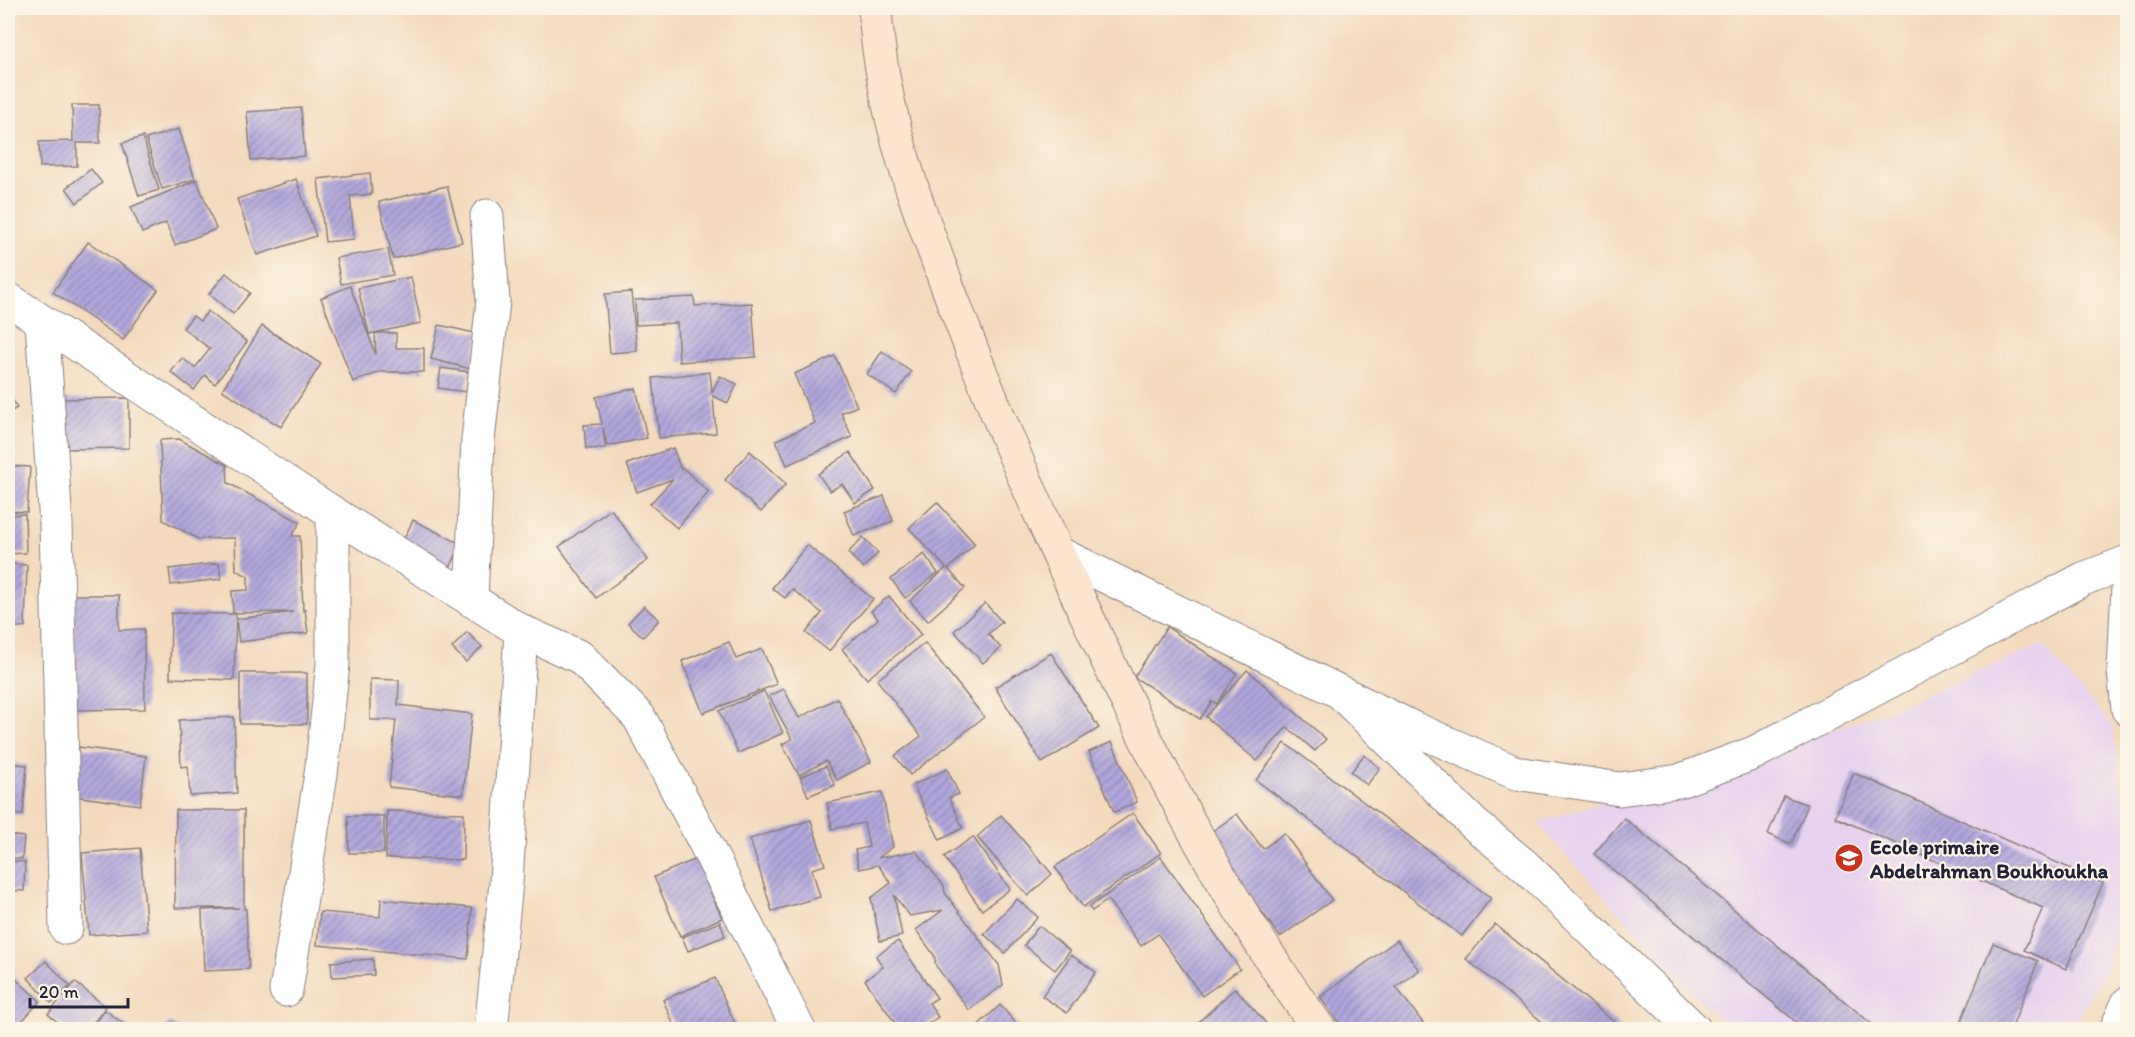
<svg xmlns="http://www.w3.org/2000/svg" width="2135" height="1037" viewBox="0 0 2135 1037" font-family="Itim,sans-serif">
  <style>
    .built { fill: #e8d2ef }
    .building { fill: url(#building-hatch) }
    .lines { fill: none; stroke-linecap: round; stroke-linejoin: round }
    .minor-casing { stroke: #8a7e7c; stroke-width: 35 }
    .tertiary-casing { stroke: #8a7e7c; stroke-width: 35 }
    .secondary-casing { stroke: #8a7e7c; stroke-width: 35 }
    .minor { stroke: #fff; stroke-width: 33 }
    .tertiary { stroke: #fff; stroke-width: 33 }
    .secondary { stroke: #fbe5cf; stroke-width: 33 }
    .labels { text-anchor: middle; dominant-baseline: central; stroke-width: 4.5; stroke-linejoin: round; paint-order: stroke }
    .poi-label { font-size: 21px; font-weight: bold; fill: #22223b; stroke: #fcf5e5; text-anchor: start }
  </style>
  <defs>
    <pattern id="building-hatch" width="6" height="6" patternUnits="userSpaceOnUse" patternTransform="scale(1.5)"><rect width="6" height="6" fill="#b2a7dc"/><path d="M-1 1l2-2M0 6l6-6M5 7l2-2" fill="none" stroke="#9088b4"/></pattern>
  </defs>
  <rect width="100%" height="100%" fill="#fcf5e5"/>
  <filter id="ink" filterUnits="userSpaceOnUse"><feTurbulence type="fractalNoise" baseFrequency=".0167" numOctaves="2"/><feDisplacementMap in="SourceGraphic" scale="12" xChannelSelector="R" yChannelSelector="G"/><feConvolveMatrix kernelMatrix="1 2 1 2 8 2 1 2 1" color-interpolation-filters="sRGB"/></filter>
  <filter id="wash" filterUnits="userSpaceOnUse"><feTurbulence type="fractalNoise" baseFrequency=".008" numOctaves="4" result="noise"/><feDisplacementMap in="SourceGraphic" scale="24" xChannelSelector="R" yChannelSelector="G"/><feGaussianBlur stdDeviation="1.35" result="paint"/><feColorMatrix in="noise" values="0 0 0 0 0 0 0 0 0 0 0 0 0 0 0 0 0 1.4 0 .05"/><feComposite in="paint" operator="in"/></filter>
  <g filter="url(#wash)">
    <rect width="100%" height="100%" fill="#f3dabd"/>
    <path class="built" d="M2041 645 2112 725 2127 826V891L2107 970 2070 1029H1733L1706 1007 1537 823 1888 711Z"/>
    <g id="blocks">
      <g class="building">
        <path d="M72 105H99L100 143H77V166L40 167 39 142 73 141Z"/>
        <path d="M301 108 305 156 251 160 247 112Z"/>
        <path d="M179 129 195 179 162 189 146 139Z"/>
        <path d="M143 137 159 190 139 196 122 143Z"/>
        <path d="M91 169 102 183 77 203 66 188Z"/>
        <path d="M370 173 372 194 350 196 354 239 325 242 318 179Z"/>
        <path d="M296 179 316 236 257 255 237 199Z"/>
        <path d="M197 180 216 229 175 245 166 223 142 233 131 207Z"/>
        <path d="M447 186 462 242 393 259 379 202Z"/>
        <path d="M88 242 158 290 123 340 53 292Z"/>
        <path d="M388 249 393 275 341 284 336 258Z"/>
        <path d="M226 273 250 293 233 314 209 294Z"/>
        <path d="M411 277 421 323 369 334 358 288Z"/>
        <path d="M350 286 376 355 375 333H396V348H424V372H380L353 382 321 298Z"/>
        <path d="M631 292 637 351 610 353 605 294Z"/>
        <path d="M694 297 695 306 752 303 756 357 679 362 677 323 636 325 635 300Z"/>
        <path d="M208 311 247 342 215 384 205 375 194 390 171 372 182 358 195 368 210 349 183 328 193 316 200 321Z"/>
        <path d="M439 325 479 334 471 369 431 359Z"/>
        <path d="M262 326 321 364 281 427 222 390Z"/>
        <path d="M882 351 911 372 896 394 867 374Z"/>
        <path d="M835 356 857 406 841 413 852 437 787 465 776 440 815 423 794 374Z"/>
        <path d="M441 368 469 372 466 392 438 388Z"/>
        <path d="M710 372 712 392 720 376 737 384 728 403 713 396 716 433 659 438 653 378Z"/>
        <path d="M636 388 647 438 607 446 603 428 605 448 586 449 584 425 602 424 596 397Z"/>
        <path d="M8 391 17 408 8 413Z"/>
        <path d="M129 398V448L62 449 61 399Z"/>
        <path d="M179 439 227 465 228 483 300 522 292 536H300L303 611 305 610 308 633 239 642 236 619 293 612 233 613 232 591 248 590V576L236 570 235 538 198 539 163 520 160 440Z"/>
        <path d="M673 448 681 470 683 468 709 492 677 528 650 504 673 479 637 492 627 464Z"/>
        <path d="M750 451 786 484 761 512 725 480Z"/>
        <path d="M850 452 875 490 855 503 842 484 830 491 818 474Z"/>
        <path d="M8 466 30 467 27 512 8 511Z"/>
        <path d="M884 496 893 521 854 536 844 511Z"/>
        <path d="M937 502 975 544 948 569 965 588 928 621 910 601 946 568 909 528Z"/>
        <path d="M611 509 648 560 596 598 559 547Z"/>
        <path d="M25 514 26 553 8 554V515Z"/>
        <path d="M413 520 461 544 450 568 401 545Z"/>
        <path d="M863 537 878 553 863 568 848 553Z"/>
        <path d="M807 545 873 599 829 651 806 633 822 613 792 589 785 598 772 588Z"/>
        <path d="M924 554 938 573 905 598 891 579Z"/>
        <path d="M219 563 221 579 171 585 169 569Z"/>
        <path d="M8 564 27 565 25 627H8Z"/>
        <path d="M73 595H119V630L144 629 145 709 75 710Z"/>
        <path d="M889 596 921 635 867 679 842 649 878 619 871 611Z"/>
        <path d="M985 603 1002 622 988 634 1001 648 983 663 954 631Z"/>
        <path d="M644 606 659 620 643 637 628 623Z"/>
        <path d="M171 613 236 614 234 680 170 678Z"/>
        <path d="M1167 627 1237 673 1217 704 1212 701 1200 719 1134 677Z"/>
        <path d="M467 632 482 647 466 662 452 648Z"/>
        <path d="M729 642 736 659 762 649 777 684 703 713 682 661Z"/>
        <path d="M925 643 984 717 910 775 895 756 921 736 877 680Z"/>
        <path d="M1051 653 1099 728 1042 763 995 687Z"/>
        <path d="M1247 670 1326 739 1315 751 1287 727 1257 761 1206 717Z"/>
        <rect x="240" y="673" width="67" height="51"/>
        <path d="M370 679 399 680 398 705 472 714 463 795 389 787 396 720H370Z"/>
        <path d="M784 689 799 718 837 698 871 762 837 780 826 761 799 775 782 744 792 739 769 696Z"/>
        <path d="M764 691 783 733 738 753 719 711Z"/>
        <path d="M234 717 237 793 190 796 188 766 181 767 179 720Z"/>
        <path d="M1112 742 1137 802 1114 812 1089 752Z"/>
        <path d="M1285 743 1491 898 1462 936 1256 780Z"/>
        <path d="M79 747 146 756 140 805 73 796Z"/>
        <path d="M1364 755 1380 768 1367 785 1351 772Z"/>
        <path d="M8 763 27 765 23 815 8 814Z"/>
        <path d="M826 766 835 785 808 796 800 777Z"/>
        <path d="M947 769 959 794 949 798 963 828 940 840 913 785Z"/>
        <path d="M1854 773 2103 883 2066 969 2024 950 2043 908 1835 817Z"/>
        <path d="M882 792 893 847 878 858 916 851 944 886 945 893 999 965 1003 985 969 1010 936 966 934 955 916 930 943 910 910 916 894 895 902 936 880 941 871 898 891 883 878 865 859 869 855 850 869 847 864 823 832 829 827 803Z"/>
        <path d="M1784 796 1808 805 1791 844 1768 834Z"/>
        <path d="M176 810H244V909H246L249 969 204 971 202 910 239 908H175Z"/>
        <path d="M387 811 464 813 463 860 386 858Z"/>
        <path d="M1133 813 1161 853 1083 907 1055 867Z"/>
        <path d="M1237 814 1263 849 1284 833 1332 900 1280 937 1207 835Z"/>
        <path d="M1001 815 1052 874 1028 896 977 837Z"/>
        <path d="M348 816H384V853H349Z"/>
        <path d="M1624 818 1879 1030H1806L1594 854Z"/>
        <path d="M811 820 825 865 812 869 820 897 772 911 750 839Z"/>
        <path d="M8 835 24 837 22 859 8 858Z"/>
        <path d="M973 837 1010 889 982 910 944 857Z"/>
        <path d="M140 848 147 931 89 935 82 853Z"/>
        <path d="M1161 857 1240 969 1202 996 1158 934 1141 946 1108 900 1092 911 1089 907Z"/>
        <path d="M696 859 722 918 680 936 654 877Z"/>
        <path d="M8 861 25 862 24 891 8 890Z"/>
        <path d="M381 899 472 908 468 959 317 945 320 912 380 917Z"/>
        <path d="M1017 899 1038 917 1005 953 984 934Z"/>
        <path d="M720 922 725 936 688 951 682 937Z"/>
        <path d="M1495 924 1624 1030H1552L1466 959Z"/>
        <path d="M1039 926 1070 951 1055 970 1024 945Z"/>
        <path d="M1397 940 1419 970 1396 987 1426 1027 1423 1030H1344L1320 997Z"/>
        <path d="M898 941 937 998 929 1003 938 1017 919 1030H900L865 980 883 967 876 956Z"/>
        <path d="M1993 943 2038 961 2011 1030H1982L1961 1021Z"/>
        <path d="M1071 955 1096 972 1067 1013 1042 996Z"/>
        <path d="M373 959 374 975 332 977 331 962Z"/>
        <path d="M46 961 70 986 51 1003 28 978Z"/>
        <path d="M8 972 40 1001 14 1030H8Z"/>
        <path d="M715 978 738 1030H676L663 1000Z"/>
        <path d="M75 982 106 1007 88 1030H67L48 1014Z"/>
        <path d="M1235 988 1272 1030H1215L1221 1026 1218 1023 1210 1030H1190Z"/>
        <path d="M1000 1005 1022 1030H973Z"/>
        <path d="M105 1010 132 1030H91Z"/>
        <path d="M169 1023 182 1030H165Z"/>
        <path d="M374 1023 397 1029V1030H372Z"/>
      </g>
    </g>
  </g>
  <g filter="url(#ink)">
    <use href="#blocks" fill-opacity="0" stroke="#8a7e7c" stroke-width="1.5"/>
    <g class="lines">
      <g class="minor-casing">
        <g id="minor">
          <path d="M42 322 56 524 66 928"/>
          <path d="M2128 585 2124 671 2128 709"/>
          <path d="M471 600 478 440 493 301 487 216"/>
          <path d="M1345 697 1474 824 1524 865 1695 1030"/>
          <path d="M286 990 321 774 333 664V513"/>
          <path d="M491 1030 506 883 521 631"/>
          <path d="M2116 1030 2128 1003"/>
        </g>
      </g>
      <g class="tertiary-casing">
        <g id="tertiary">
          <path d="M8 299 333 513 521 631 580 657 639 717 702 837 799 1030"/>
          <path d="M1058 553 1415 729 1516 773 1620 789 1679 781 1754 753 2083 579 2128 562"/>
        </g>
      </g>
      <g class="secondary-casing">
        <path id="secondary" d="M875 8C881 120 925 228 965 332 1001 427 1042 520 1085 612 1152 758 1225 900 1320 1030"/>
      </g>
      <use href="#minor" class="minor"/>
      <use href="#tertiary" class="tertiary"/>
      <use href="#secondary" class="secondary"/>
    </g>
  </g>
  <defs>
    <g id="school-disc" transform="scale(1.5)"><circle r="9.5" fill="#c8321e" stroke="#fcf5e5"/><path d="M0-5L7-2L0 1L-7-2ZM-4 1L0 2.5L4 1V4Q0 6-4 4Z" fill="#fff"/></g>
  </defs>
  <g fill-rule="evenodd">
    <use href="#school-disc" x="1849" y="858"/>
  </g>
  <g class="labels">
    <g class="poi-label">
      <text x="1870" y="846">Ecole primaire<tspan x="1870" dy="24">Abdelrahman Boukhoukha</tspan></text>
    </g>
  </g>
  <rect width="2135" height="1037" fill="none" stroke="#fcf5e5" stroke-width="30"/>
  <path d="M30 998v9h98v-9" fill="none" stroke="#22223b" stroke-width="3"/>
  <text x="39" y="998" font-size="18" fill="#22223b" stroke="#fcf5e5" stroke-width="4.5" paint-order="stroke">20 m</text>
</svg>
